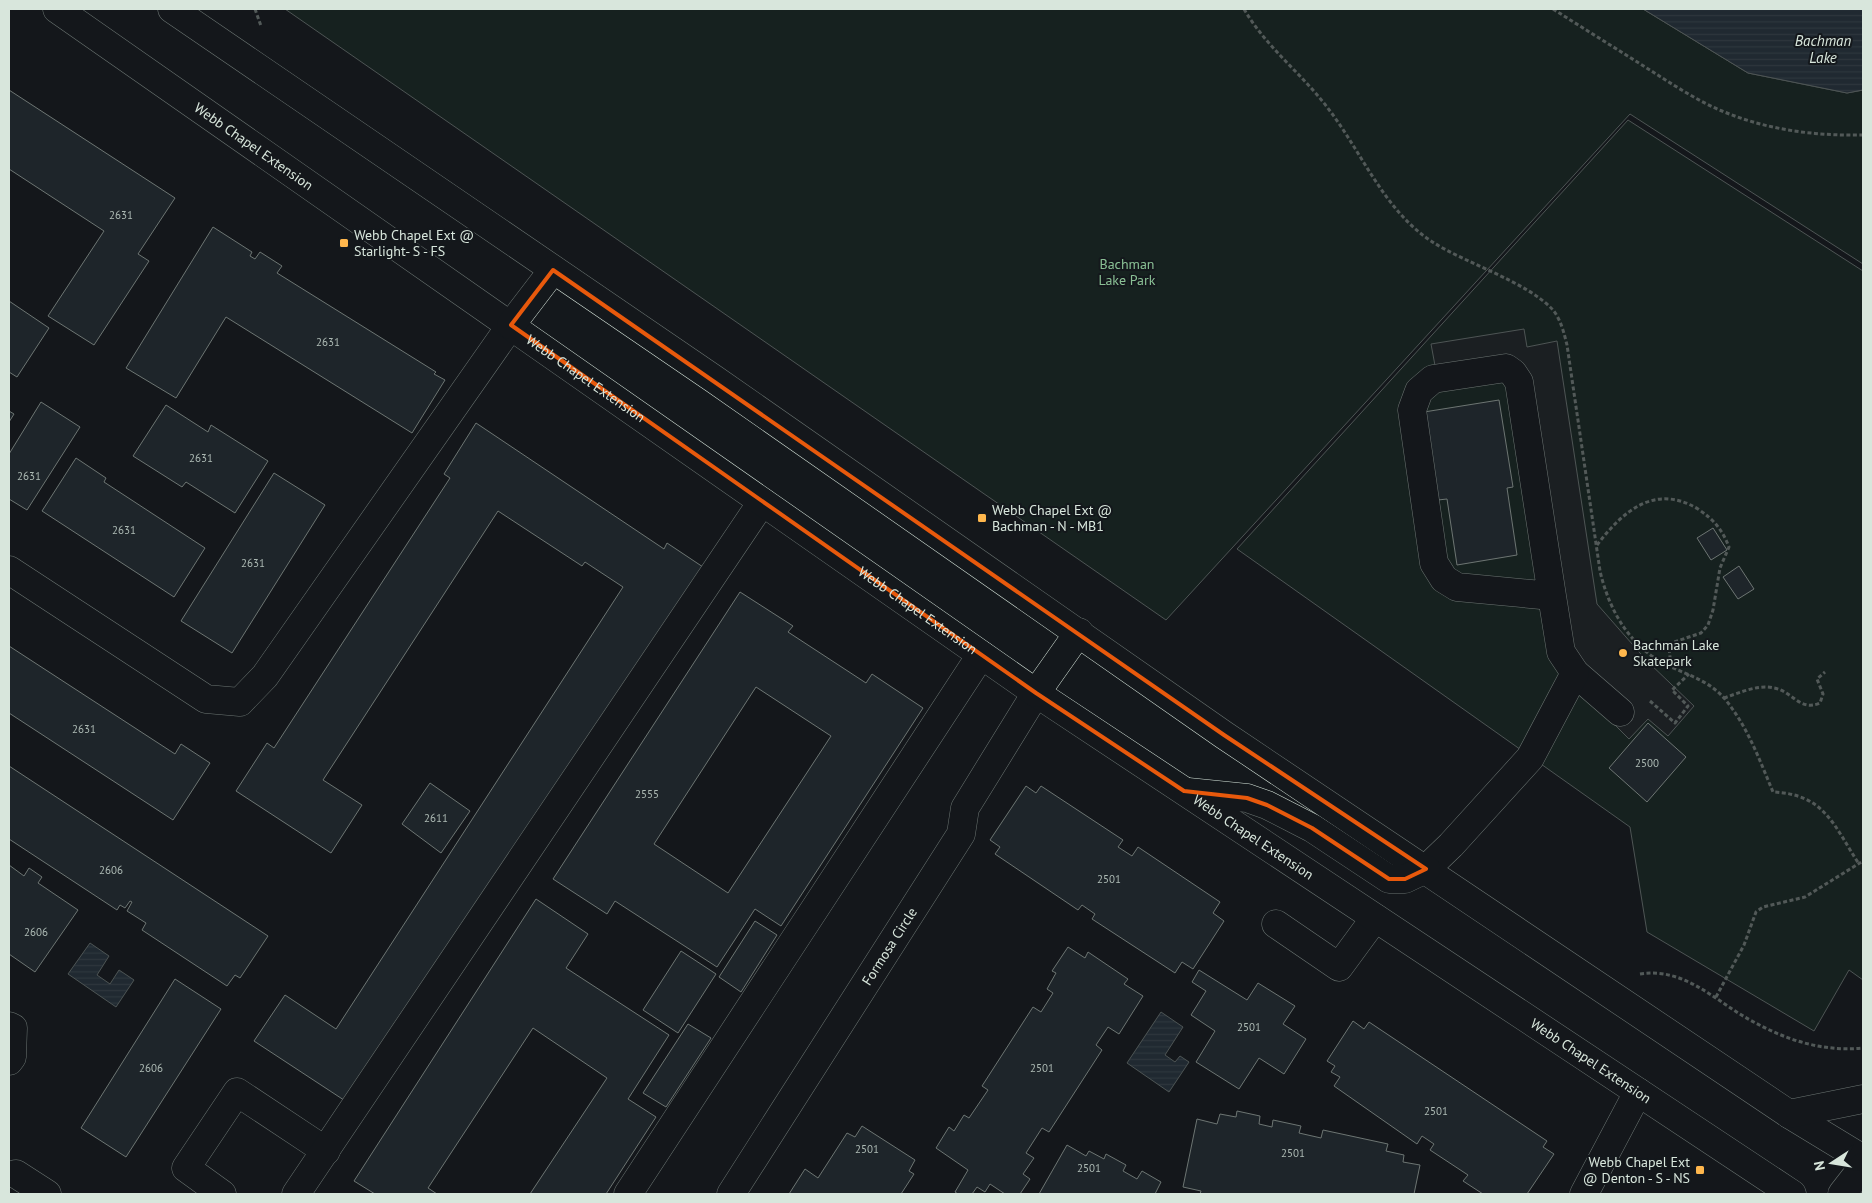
<svg xmlns="http://www.w3.org/2000/svg" width="1872" height="1203" viewBox="0 0 1872 1203" font-family="'PT Sans',sans-serif">
  <style>
    .park { fill: #1a2d24; stroke: #939e99 }
    .parking { fill: #24282b; stroke: #939e99 }
    .water { fill: url(#water-rules); stroke: #939e99 }
    .building { fill: #2c363c; stroke: #d8e6dc; fill-rule: evenodd }
    .lines { fill: none; stroke-linecap: round; stroke-linejoin: round }
    .minor-casing { stroke: #d8e6dc; stroke-width: 29 }
    .major-casing { stroke: #d8e6dc; stroke-width: 29 }
    .path { stroke: #9da8a2; stroke-width: 3; stroke-dasharray: 4 2.5; stroke-linecap: butt }
    .minor { stroke: #14181c; stroke-width: 28 }
    .major { stroke: #14181c; stroke-width: 28 }
    .marked { fill: none; stroke: #e8590c; stroke-width: 4; stroke-linejoin: round }
    .poi-dot { fill: #ffb74d; stroke: #14181c; stroke-width: 2 }
    .labels { text-anchor: middle; dominant-baseline: central; stroke-width: 4; stroke-linejoin: round; paint-order: stroke }
    .number-label { font-size: 11px; fill: #adbab4 }
    .street-label { font-size: 14px; fill: #d8e6dc; stroke: #14181c }
    .poi-label { font-size: 14px; fill: #d8e6dc; stroke: #14181c; text-anchor: start }
    .park-label { font-size: 14px; fill: #8ac095; stroke: #14181c }
    .water-label { font-size: 15px; font-style: italic; fill: #d8e6dc; stroke: #14181c }
  </style>
  <defs>
    <pattern id="water-rules" width="6" height="5" patternUnits="userSpaceOnUse" patternTransform="scale(1.25)"><rect width="6" height="5" fill="#2f3f4d"/><path d="M0 2.5h6" fill="none" stroke="#4c5b66"/></pattern>
  </defs>
  <rect width="100%" height="100%" fill="#14181c"/>
  <g class="park">
    <path d="M285 9H1643L1748 73 1847 93 1863 90V264L1630 114 1166 620Z"/>
    <path d="M1628 120 1863 271V980L1849 970 1814 1031 1647 932 1630 827 1237 549Z"/>
  </g>
  <path class="parking" d="M1524 329 1527 347 1557 341 1597 604 1647 661 1694 706 1668 736 1648 719 1629 739 1557 667 1511 377 1439 387 1431 344Z"/>
  <g class="water">
    <path d="M1643 9H1863V90L1847 93 1748 73Z"/>
    <path d="M90 943 109 956 97 975 110 984 119 970 134 980 116 1007 68 974Z"/>
    <path d="M1161 1012 1183 1027 1165 1055 1175 1062 1180 1056 1189 1062 1169 1092 1127 1063Z"/>
  </g>
  <g class="building">
    <path d="M9 90 175 198 138 254 149 261 94 345 48 316 104 231 9 169Z"/>
    <path d="M213 227 252 252 250 256 255 259 260 252 282 266 277 273 436 372 434 374 445 380 412 433 226 317 176 398 126 368Z"/>
    <path d="M9 301 49 328 17 377 9 372Z"/>
    <path d="M1499 400 1513 487 1507 488 1517 555 1457 565 1447 499 1438 500 1424 412Z"/>
    <path d="M41 402 80 427 27 510 9 499V454Z"/>
    <path d="M166 405 208 432 211 425 268 461 235 513 186 482 182 487 133 456Z"/>
    <path d="M9 411 14 414 9 422Z"/>
    <path d="M476 423 664 549 667 543 712 573 353 1106 254 1041 285 995 336 1029 623 587 585 562 582 566 498 511 323 780 362 805 331 853 236 791 267 743 274 748 450 478 444 474Z"/>
    <path d="M76 458 106 478 104 482 205 548 174 597 42 511Z"/>
    <path d="M274 473 325 505 232 653 181 621Z"/>
    <path d="M1713 528 1727 550 1711 560 1697 538Z"/>
    <path d="M1739 566 1754 589 1738 599 1723 577Z"/>
    <path d="M740 592 793 626 788 632 866 683 872 674 923 708 781 926 755 909 717 967 615 901 607 914 553 879ZM756 687 831 736 728 893 654 844Z"/>
    <path d="M9 646 175 754 181 744 210 763 173 820 9 713Z"/>
    <path d="M1648 723 1686 757 1647 802 1609 768Z"/>
    <path d="M9 766 268 936 240 978 235 975 227 986 142 930 146 923 127 911 132 902 130 901 125 908 120 905 117 910 9 839Z"/>
    <path d="M430 783 470 811 441 853 402 824Z"/>
    <path d="M1026 786 1036 793 1041 786 1123 840 1118 847 1132 856 1138 847 1220 902 1213 913 1224 921 1193 969 1182 962 1175 973 1092 919 1095 914 1082 905 1078 910 995 854 1000 847 990 840Z"/>
    <path d="M9 865 24 876 29 868 42 877 38 883 78 910 35 972 9 954Z"/>
    <path d="M536 899 588 934 566 968 669 1035 628 1099 656 1117 606 1194H530L607 1078 533 1028 428 1188 437 1194H375L354 1181Z"/>
    <path d="M755 921 777 935 741 992 719 977Z"/>
    <path d="M1068 947 1085 958 1088 952 1128 979 1124 984 1143 996 1119 1034 1108 1027 1096 1045 1102 1050 1049 1132 1042 1128 1026 1153 1034 1158 1023 1174 1030 1179 1020 1194H1005L990 1184 985 1192 977 1187 972 1194H958L955 1192 968 1170 936 1148 949 1127 954 1131 964 1115 969 1118 988 1090 982 1086 1033 1007 1041 1012 1053 993 1047 989 1056 973 1052 971Z"/>
    <path d="M681 951 716 974 678 1033 643 1010Z"/>
    <path d="M1199 970 1247 1000 1258 983 1295 1006 1283 1024 1306 1039 1284 1074 1259 1058 1239 1089 1196 1062 1215 1031 1191 1015 1206 991 1192 982Z"/>
    <path d="M175 979 221 1009 126 1157 81 1128Z"/>
    <path d="M1353 1021 1364 1029 1369 1022 1547 1141 1543 1147 1554 1154 1527 1194H1483L1463 1181 1468 1175 1430 1150 1434 1144 1422 1136 1417 1144 1334 1086 1340 1077 1331 1072 1335 1066 1327 1061Z"/>
    <path d="M688 1024 711 1038 666 1107 643 1093Z"/>
    <path d="M1237 1111 1260 1116 1259 1124 1272 1127 1273 1120 1301 1126 1299 1133 1321 1138 1323 1130 1388 1144 1386 1151 1404 1155 1403 1162 1420 1165 1414 1194H1200L1201 1191 1183 1187 1197 1119 1217 1124 1220 1114 1236 1117Z"/>
    <path d="M862 1126 915 1160 909 1171 914 1174 901 1194H789L805 1169 818 1178 847 1133 855 1137Z"/>
    <path d="M1067 1145 1086 1156 1089 1151 1104 1159 1106 1154 1126 1165 1123 1171 1137 1179 1142 1171 1161 1182 1155 1194H1039Z"/>
  </g>
  <g class="lines">
    <g class="minor-casing">
      <g id="minor">
        <path d="M9 570 206 699 240 702 265 676 511 325"/>
        <path d="M1552 596 1519 382 1513 373 1506 368 1433 379 1419 391 1412 410 1434 563 1444 579 1457 587 1552 596 1561 652 1575 673 1620 712"/>
        <path d="M1426 869 1451 845 1530 758 1575 673"/>
        <path d="M1276 924 1339 967 1375 918"/>
        <path d="M9 1026 13 1028 12 1057 9 1061"/>
        <path d="M16 1174 47 1194"/>
        <path d="M222 1194 186 1168 237 1092 326 1151"/>
        <path d="M296 1194 762 502"/>
        <path d="M628 1194 981 655"/>
        <path id="s1" d="M731 1194 961 834 965 808 1036 693"/>
        <path d="M1584 1194 1638 1092"/>
      </g>
    </g>
    <g class="major-casing">
      <g id="major">
        <path id="s2" d="M57 9 1036 693 1792 1194"/>
        <path d="M172 9 714 379 1224 735 1789 1114 1863 1159"/>
        <path d="M511 325 553 270"/>
        <path d="M1036 693 1079 632"/>
        <path d="M1188 792 1247 798 1267 805 1312 828 1389 879H1405L1426 869"/>
        <path d="M1789 1114 1863 1099"/>
        <path d="M1842 1194 1863 1167"/>
      </g>
    </g>
    <g class="path">
      <path d="M255 9 261 26"/>
      <path d="M1244 9C1266 47 1301 73 1327 107 1362 152 1383 209 1431 241 1466 264 1526 281 1553 310 1561 320 1564 333 1567 345L1600 571C1609 610 1630 648 1669 666 1688 675 1709 681 1724 698 1747 725 1760 761 1773 792 1825 794 1834 826 1859 864"/>
      <path d="M1553 9C1586 30 1620 51 1653 72 1675 86 1698 101 1722 111 1767 130 1815 136 1863 135"/>
      <path d="M1597 545C1623 511 1655 483 1698 509 1714 520 1722 529 1729 547L1720 568 1713 610 1708 625 1701 633 1674 642 1669 648 1671 666"/>
      <path d="M1724 698C1739 693 1758 684 1774 688 1792 691 1800 712 1820 703L1823 694 1817 679 1825 672"/>
      <path d="M1650 701 1675 723 1688 706 1672 690 1689 674"/>
      <path d="M1640 974C1684 967 1714 1000 1750 1020 1786 1040 1822 1052 1863 1048"/>
      <path d="M1716 997 1744 945 1756 912 1763 907 1805 897 1863 861"/>
    </g>
    <use href="#minor" class="minor"/>
    <use href="#major" class="major"/>
  </g>
  <path d="M0 0H1872V1203H0ZM553 270 1224 735 1426 869 1405 879H1389L1312 828 1267 805 1247 798 1184 791 1036 693 511 325Z" fill="#14181c" fill-opacity=".55" fill-rule="evenodd"/>
  <path class="marked" d="M553 270 1224 735 1426 869 1405 879H1389L1312 828 1267 805 1247 798 1184 791 1036 693 511 325Z"/>
  <g class="poi-dot">
    <rect x="339" y="238" width="10" height="10" rx="2.5"/>
    <rect x="977" y="513" width="10" height="10" rx="2.5"/>
    <circle cx="1623" cy="653" r="5"/>
    <rect x="1695" y="1165" width="10" height="10" rx="2.5"/>
  </g>
  <g class="labels">
    <g class="number-label">
      <text x="121" y="215">2631</text>
      <text x="328" y="342">2631</text>
      <text x="201" y="458">2631</text>
      <text x="29" y="476">2631</text>
      <text x="124" y="530">2631</text>
      <text x="253" y="563">2631</text>
      <text x="84" y="729">2631</text>
      <text x="1647" y="763">2500</text>
      <text x="647" y="794">2555</text>
      <text x="436" y="818">2611</text>
      <text x="111" y="870">2606</text>
      <text x="1109" y="879">2501</text>
      <text x="36" y="932">2606</text>
      <text x="1249" y="1027">2501</text>
      <text x="151" y="1068">2606</text>
      <text x="1042" y="1068">2501</text>
      <text x="1436" y="1111">2501</text>
      <text x="867" y="1149">2501</text>
      <text x="1293" y="1153">2501</text>
      <text x="1089" y="1168">2501</text>
    </g>
    <g class="street-label">
      <text stroke="none"><textPath href="#s2" startOffset="240">Webb Chapel Extension</textPath></text>
      <text stroke="none"><textPath href="#s2" startOffset="645">Webb Chapel Extension</textPath></text>
      <text stroke="none"><textPath href="#s2" startOffset="1050">Webb Chapel Extension</textPath></text>
      <text stroke="none"><textPath href="#s2" startOffset="1455">Webb Chapel Extension</textPath></text>
      <text stroke="none"><textPath href="#s1" startOffset="294">Formosa Circle</textPath></text>
      <text stroke="none"><textPath href="#s2" startOffset="1860">Webb Chapel Extension</textPath></text>
    </g>
    <g class="poi-label">
      <text x="354" y="235">Webb Chapel Ext @<tspan x="354" dy="16">Starlight- S - FS</tspan></text>
      <text x="992" y="510">Webb Chapel Ext @<tspan x="992" dy="16">Bachman - N - MB1</tspan></text>
      <text x="1633" y="645">Bachman Lake<tspan x="1633" dy="16">Skatepark</tspan></text>
      <text x="1690" y="1162" text-anchor="end">Webb Chapel Ext<tspan x="1690" dy="16">@ Denton - S - NS</tspan></text>
    </g>
    <g class="park-label">
      <text x="1127" y="264">Bachman<tspan x="1127" dy="16">Lake Park</tspan></text>
    </g>
    <g class="water-label">
      <text x="1823" y="40">Bachman<tspan x="1823" dy="17">Lake</tspan></text>
    </g>
  </g>
  <rect width="1872" height="1203" fill="none" stroke="#d8e6dc" stroke-width="20"/>
  <g transform="translate(1832 1163) rotate(258)" stroke="#14181c" stroke-width="4" paint-order="stroke">
  <path d="M0-4L9 19L0 12L-9 19Z" fill="#d8e6dc"/>
  <text y="-8" font-size="14" font-weight="bold" text-anchor="middle" fill="#d8e6dc">N</text>
  </g>
</svg>
